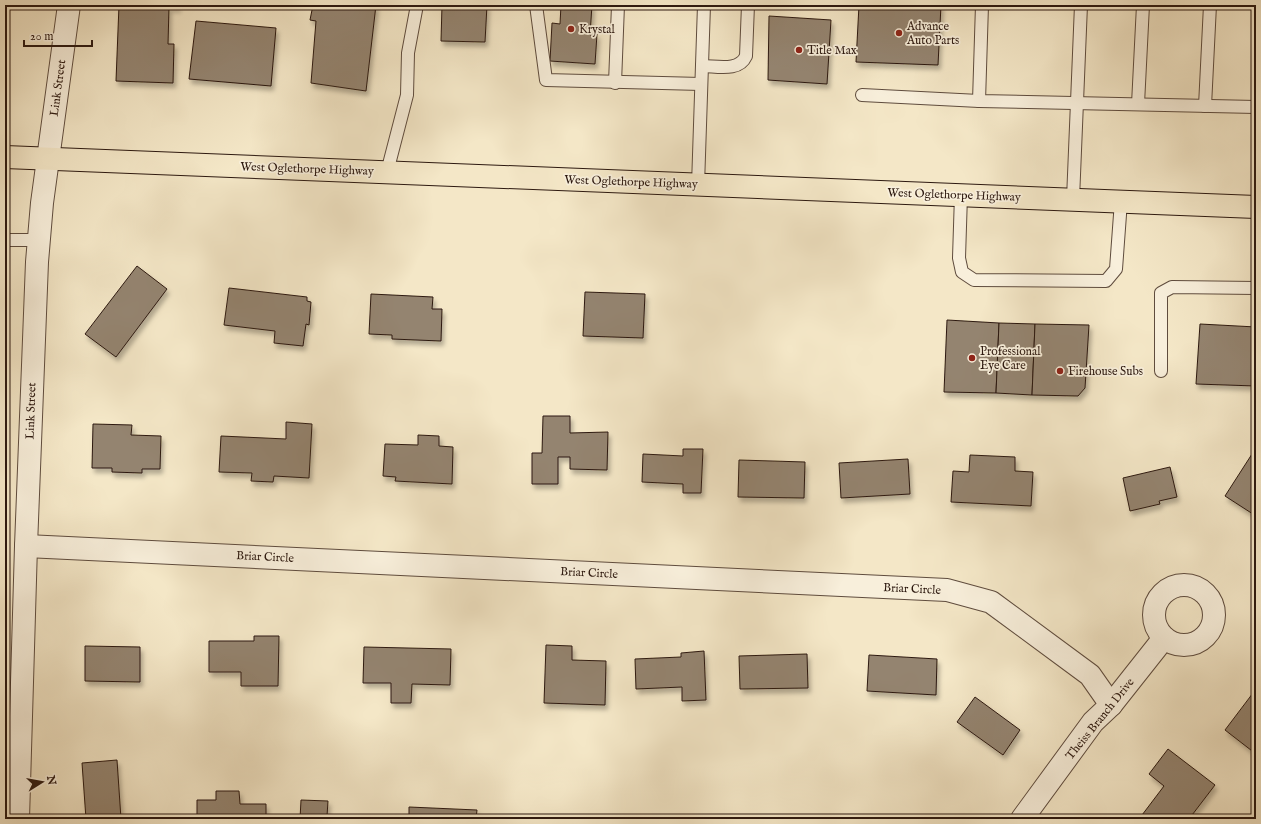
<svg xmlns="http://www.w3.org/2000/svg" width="1261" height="824" viewBox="0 0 1261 824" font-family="'IM FELL English',serif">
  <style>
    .building { fill: #94846f; stroke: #2d1910; filter: url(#shadow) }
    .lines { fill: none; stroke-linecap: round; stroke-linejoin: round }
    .lane-casing { stroke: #5f4c3e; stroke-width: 14 }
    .street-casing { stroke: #5f4c3e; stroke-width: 24 }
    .highway-casing { stroke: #2d1910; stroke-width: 24 }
    .lane { stroke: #f8efdb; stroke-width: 12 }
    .street { stroke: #f8efdb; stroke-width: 22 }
    .highway { stroke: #f4e7c7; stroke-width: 22 }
    .poi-dot { fill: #8f2418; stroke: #f8efdb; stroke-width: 1.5 }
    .labels { text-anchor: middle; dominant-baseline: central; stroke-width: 3.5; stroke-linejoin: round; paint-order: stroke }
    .poi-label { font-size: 12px; fill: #2d1910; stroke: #f8efdb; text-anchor: start }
    .street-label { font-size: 12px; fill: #2d1910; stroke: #f8efdb }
  </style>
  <defs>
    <filter id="shadow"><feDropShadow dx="2.5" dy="4.5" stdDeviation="2" flood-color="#0004"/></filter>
  </defs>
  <rect width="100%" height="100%" fill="#f4e7c7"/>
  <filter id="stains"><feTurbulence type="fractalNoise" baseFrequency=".005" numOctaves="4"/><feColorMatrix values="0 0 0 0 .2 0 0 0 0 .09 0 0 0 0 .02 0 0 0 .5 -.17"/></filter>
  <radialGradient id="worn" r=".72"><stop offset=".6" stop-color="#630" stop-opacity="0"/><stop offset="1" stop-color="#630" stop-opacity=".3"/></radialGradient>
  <g class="building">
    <path d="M119 5H178V8L169 7 168 44H174L173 83 116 81Z"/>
    <path d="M313 5H376L366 91 311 83 316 21 310 20Z"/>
    <path d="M442 5H487L485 42 441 41Z"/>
    <path d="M561 5H592L590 35 597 34 595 64 550 61 552 23 560 24Z"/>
    <path d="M859 5H941L938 65 856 62Z"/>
    <path d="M769 16 831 20 827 84 768 80Z"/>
    <path d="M196 21 276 28 271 86 189 79Z"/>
    <path d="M137 266 167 289 116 357 85 334Z"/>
    <path d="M229 288 307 297V301L311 302 309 325 306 324 303 346 274 343 275 331 224 325Z"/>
    <path d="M585 292 645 294 643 338 583 336Z"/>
    <path d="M371 294 433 297 432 309H442L441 341 392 339V335L369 334Z"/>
    <path d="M947 320 999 323 996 393 944 392Z"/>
    <path d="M999 323 1035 324 1032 395 996 393Z"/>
    <path d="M1035 324 1089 325 1085 388 1078 396 1032 395Z"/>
    <path d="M1200 324 1256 327V386L1196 384Z"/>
    <path d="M543 416H570V433L608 432 607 470 570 469V457H558V484H532V453H542Z"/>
    <path d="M286 422 312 424 309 478 274 476 273 482 251 481 252 473 219 472 221 436 286 439Z"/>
    <path d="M93 424 132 425 131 435 161 436 160 469H142V473L112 472V468H92Z"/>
    <path d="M418 435 439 436V446L453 447 452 484 395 481 396 477 383 476 385 444 418 445Z"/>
    <path d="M683 449H703L701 493H683V484L642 482 643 454 683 456Z"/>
    <path d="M1252 454 1256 457V516L1225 496Z"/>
    <path d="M970 455 1015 457V471L1033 472 1031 506 951 502 953 471 969 472Z"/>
    <path d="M908 459 910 494 841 498 839 463Z"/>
    <path d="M739 460 805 462 804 498 738 497Z"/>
    <path d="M1170 467 1177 497 1159 501 1160 504 1130 511 1123 478Z"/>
    <path d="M254 636H279L278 686H241V672H209V641H254Z"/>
    <path d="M546 645 572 646V660L606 661 605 705 544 703Z"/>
    <path d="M85 646 140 647V682L85 681Z"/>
    <path d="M364 647 451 649 450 685 412 684 411 703H391V683H363Z"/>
    <path d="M704 651 706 700 682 701V687L636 689 635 659 681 657V653Z"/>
    <path d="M807 654 808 688 740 689 739 656Z"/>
    <path d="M869 655 937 659 936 695 867 691Z"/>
    <path d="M1256 689V754L1225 730Z"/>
    <path d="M975 697 1020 730 1003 755 957 722Z"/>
    <path d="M1168 749 1215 785 1189 819 1186 816 1184 819H1139L1164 786 1149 774Z"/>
    <path d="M117 760 121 819H86L82 763Z"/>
    <path d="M216 791H239L240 804H266V819H197V800H216Z"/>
    <path d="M301 800 328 801 327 816 368 817V819H300Z"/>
    <path d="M409 807 477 810 476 819H409Z"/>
    <rect x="760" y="815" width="53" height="4"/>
  </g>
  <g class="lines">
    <g class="lane-casing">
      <g id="lane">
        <path d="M536 5 546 80 701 84"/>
        <path d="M702 66C717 66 739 72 746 56L748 5"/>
        <path d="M615 83 618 5"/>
        <path d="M862 95 979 101 1256 107"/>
        <path d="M979 101 982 5"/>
        <path d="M1138 104 1143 5"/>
        <path d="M1205 106 1210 5"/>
        <path d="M387 172 407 95 408 53 417 5"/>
        <path d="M698 185 704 5"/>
        <path d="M961 195 959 258 962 272 974 280 1106 281 1116 269 1121 201"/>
        <path d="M1073 199 1081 5"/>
        <path d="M5 240H39"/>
        <path d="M1161 371V293L1172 287 1256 288"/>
      </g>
    </g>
    <g class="street-casing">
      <g id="street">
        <path d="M26 546 947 590 991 602 1090 675 1111 705"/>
        <circle cx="1184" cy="615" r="30"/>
        <path d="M18 819 26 546 37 262 42 203 69 5"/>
        <path d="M1022 819 1093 722 1111 705 1164 638"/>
      </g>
    </g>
    <g class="highway-casing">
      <path id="highway" d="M5 157 1256 207"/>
    </g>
    <use href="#lane" class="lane"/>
    <use href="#street" class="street"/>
    <use href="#highway" class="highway"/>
  </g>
  <g class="poi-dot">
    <circle cx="571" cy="29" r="4"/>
    <circle cx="899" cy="33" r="4"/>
    <circle cx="799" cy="50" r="4"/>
    <circle cx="972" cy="358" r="4"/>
    <circle cx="1060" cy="371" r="4"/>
  </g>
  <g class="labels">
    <g class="poi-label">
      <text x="907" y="26">Advance<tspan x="907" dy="14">Auto Parts</tspan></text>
      <text x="579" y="29">Krystal</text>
      <text x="807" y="50">Title Max</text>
      <text x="980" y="351">Professional<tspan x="980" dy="14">Eye Care</tspan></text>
      <text x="1068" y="371">Firehouse Subs</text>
    </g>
    <g class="street-label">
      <text transform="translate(58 88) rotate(-82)">Link Street</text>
      <text transform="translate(307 169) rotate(2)">West Oglethorpe Highway</text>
      <text transform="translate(631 182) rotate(2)">West Oglethorpe Highway</text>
      <text transform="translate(954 195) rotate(2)">West Oglethorpe Highway</text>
      <text transform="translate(31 411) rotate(-88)">Link Street</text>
      <text transform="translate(265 557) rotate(3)">Briar Circle</text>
      <text transform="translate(589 573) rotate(3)">Briar Circle</text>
      <text transform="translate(912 589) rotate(3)">Briar Circle</text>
      <text transform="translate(1100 719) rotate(-51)">Theiss Branch Drive</text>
    </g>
  </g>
  <rect width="1261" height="824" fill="none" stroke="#f4e7c7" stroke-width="20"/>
  <rect x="6" y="6" width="1249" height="812" fill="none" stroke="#2d1910" stroke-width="2"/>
  <rect x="10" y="10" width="1241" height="804" fill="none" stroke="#2d1910"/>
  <g transform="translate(42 782) rotate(79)" stroke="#f8efdb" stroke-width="3" paint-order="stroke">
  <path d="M0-3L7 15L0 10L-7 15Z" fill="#2d1910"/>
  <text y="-6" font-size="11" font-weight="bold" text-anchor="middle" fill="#2d1910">N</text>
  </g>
  <path d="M24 40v6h68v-6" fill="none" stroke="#2d1910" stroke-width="2"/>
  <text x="30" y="40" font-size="12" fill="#2d1910" stroke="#f8efdb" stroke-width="3" paint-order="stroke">20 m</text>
  <rect width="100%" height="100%" filter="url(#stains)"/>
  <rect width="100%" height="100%" fill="url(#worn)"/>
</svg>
